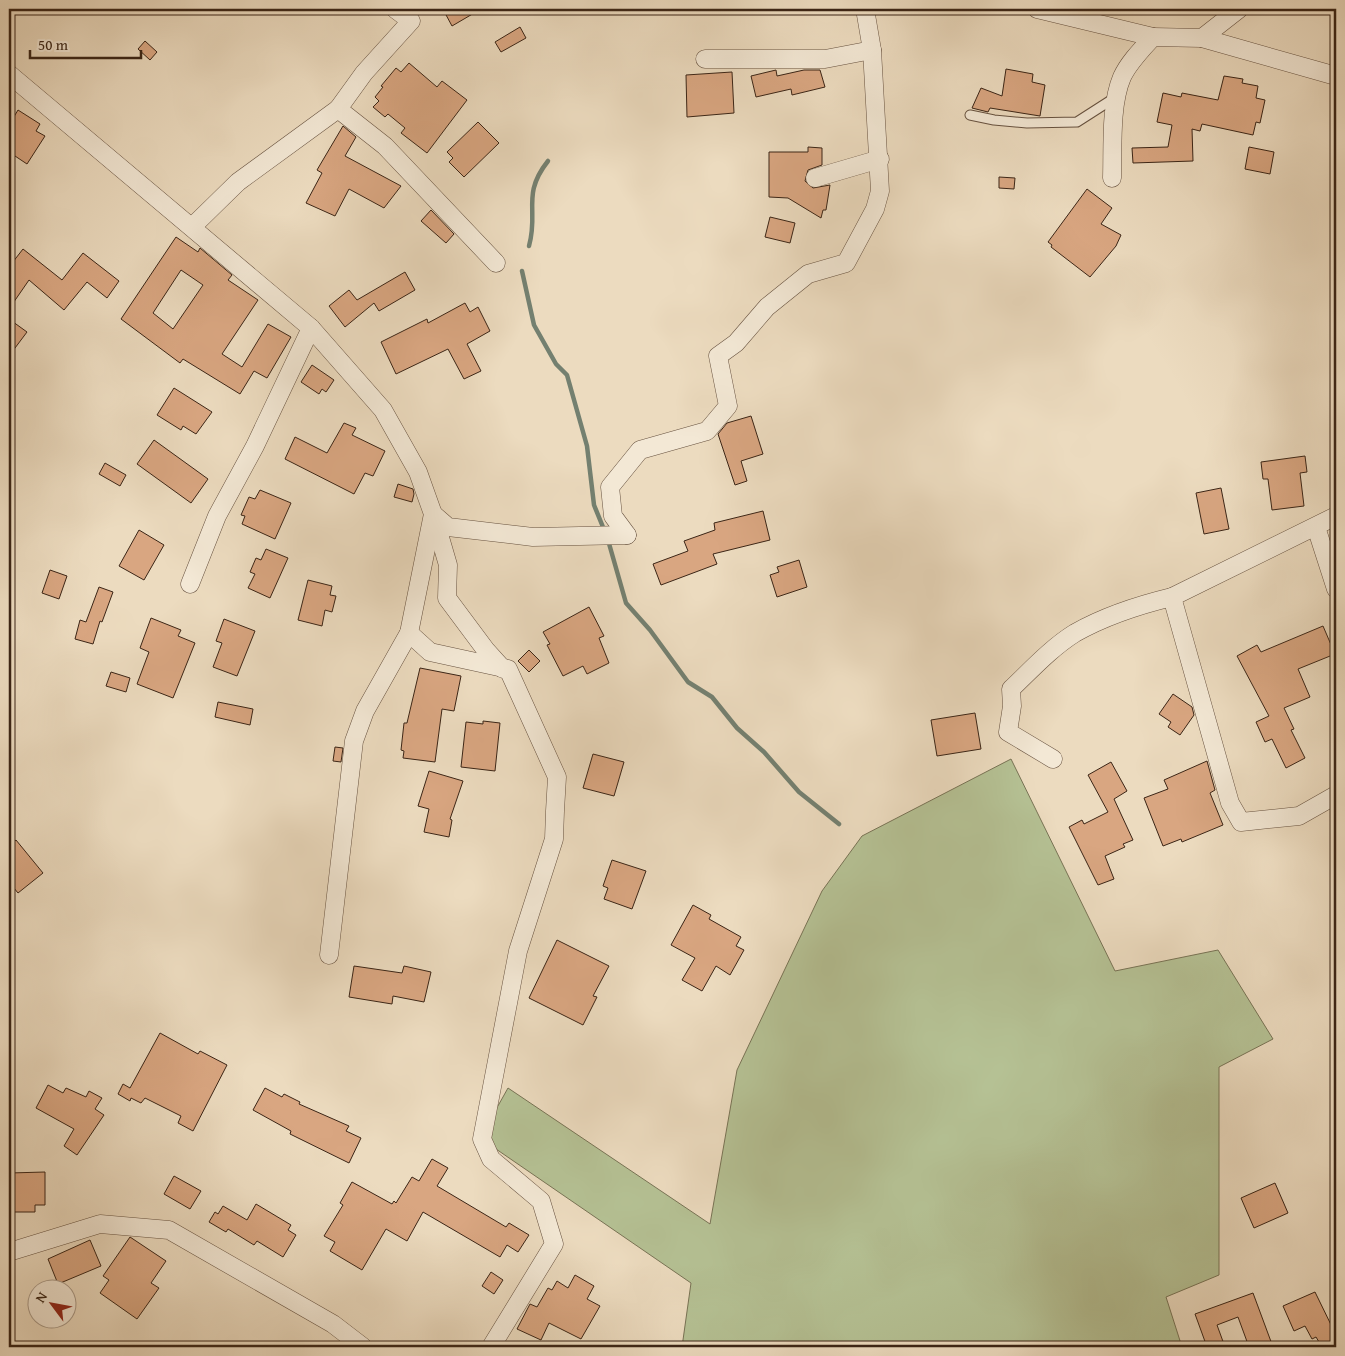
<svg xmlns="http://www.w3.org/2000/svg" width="1345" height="1356" viewBox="0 0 1345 1356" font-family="'Gentium Book Plus',serif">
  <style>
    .green { fill: #b5c194; stroke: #787355 }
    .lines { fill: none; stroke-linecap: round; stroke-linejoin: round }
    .stream { stroke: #748070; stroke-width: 4.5 }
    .building { fill: #d9a681; stroke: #3b2516; fill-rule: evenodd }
    .service-casing { stroke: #675240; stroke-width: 11 }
    .minor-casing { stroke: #675240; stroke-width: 19 }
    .service { stroke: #f3e8d5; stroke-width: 9 }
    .minor { stroke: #f3e8d5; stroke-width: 18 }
  </style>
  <rect width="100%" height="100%" fill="#ecdbbf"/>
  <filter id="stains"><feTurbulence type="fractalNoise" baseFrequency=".004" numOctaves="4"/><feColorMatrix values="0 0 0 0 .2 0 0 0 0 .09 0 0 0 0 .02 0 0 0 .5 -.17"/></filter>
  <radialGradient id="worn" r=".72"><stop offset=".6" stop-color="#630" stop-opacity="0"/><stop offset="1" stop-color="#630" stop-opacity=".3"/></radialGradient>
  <path class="green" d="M1011 759 1115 971 1218 950 1273 1039 1219 1067V1275L1166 1297 1182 1347H682L691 1283 480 1138 508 1088 710 1224 737 1070 822 891 862 836Z"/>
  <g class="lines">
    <g class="stream">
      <path d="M529 246C539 211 521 195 548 161"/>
      <path d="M522 271 534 325 556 364 567 375 587 446 594 505 605 532"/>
      <path d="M608 540 626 603 650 630 688 682 712 697 737 728 764 752 799 792 839 824"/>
    </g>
  </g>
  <g class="building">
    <path d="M452 9H481L452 26 445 13Z"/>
    <path d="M520 27 526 38 501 52 495 42Z"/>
    <path d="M145 41 157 52 150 60 138 49Z"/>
    <path d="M409 63 437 87 442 81 467 100 427 153 401 133 405 128 388 114 385 117 373 107 379 101 375 97 383 87 381 86 396 68 401 72Z"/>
    <path d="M1006 69 1033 74 1032 82 1045 85 1040 116 990 108 988 112 972 108 981 88 1002 96Z"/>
    <path d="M776 70 777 76 804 70H820L825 87 792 95 791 89 756 97 751 76Z"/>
    <path d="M732 72 734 113 687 117 686 75Z"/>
    <path d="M1224 76 1243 79 1242 83 1258 86 1256 98 1265 100 1260 123 1256 122 1253 135 1202 124 1200 131 1192 129 1193 161 1133 163 1132 148 1168 147 1172 125 1157 122 1163 93 1181 97 1182 93 1218 100Z"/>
    <path d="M18 110 40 124 36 131 45 136 27 164 9 152V125Z"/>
    <path d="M478 122 499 143 464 177 449 162 453 158 447 152Z"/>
    <path d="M343 126 356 137 345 156 401 186 384 208 349 189 335 216 306 203 322 173 317 170Z"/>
    <path d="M808 147 822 148V165L808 170 805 181 813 188 830 185 826 210H823L821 218 788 198 769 197V152H808Z"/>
    <path d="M1249 147 1274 152 1270 174 1245 169Z"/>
    <path d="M999 177 1015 178 1014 189 999 188Z"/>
    <path d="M1087 189 1112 208 1101 224 1121 235 1116 246 1090 277 1051 247 1052 245 1048 242Z"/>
    <path d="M431 210 454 234 446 243 421 221Z"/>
    <path d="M770 217 795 223 790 243 765 237Z"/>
    <path d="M176 237 198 252 200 248 232 275 228 280 258 300 222 354 242 367 268 324 291 337 267 378 254 371 240 394 183 359 180 363 121 319ZM181 270 203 285 173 329 153 313Z"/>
    <path d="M23 249 62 280 83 253 119 281 107 298 87 282 64 310 29 280 9 309V267Z"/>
    <path d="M405 272 415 290 379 311 374 303 345 327 329 306 349 290 357 300Z"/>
    <path d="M465 303 470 312 478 307 490 331 467 344 481 371 464 379 448 349 396 374 381 342 427 319 428 323Z"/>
    <path d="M9 319 27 332 9 356Z"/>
    <path d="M312 365 334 380 326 392 322 389 319 394 301 382Z"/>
    <path d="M174 388 212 412 196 434 183 426 181 430 157 415Z"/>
    <path d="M751 416 763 454 741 461 747 481 735 485 718 434 727 423Z"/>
    <path d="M344 423 356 428 352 435 385 451 373 476 365 473 354 494 285 459 295 437 327 453Z"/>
    <path d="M154 440 208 479 191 503 137 464Z"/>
    <path d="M1305 456 1307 472 1300 473 1304 506 1272 510 1268 479H1263L1261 462Z"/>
    <path d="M105 463 126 475 120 486 99 474Z"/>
    <path d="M398 484 413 489 414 494 412 502 394 497Z"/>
    <path d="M1221 488 1229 529 1204 534 1196 493Z"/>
    <path d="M260 490 291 503 275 539 242 524 245 516 241 515 249 497 255 499Z"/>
    <path d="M763 511 770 540 713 554 717 564 661 585 653 564 688 551 684 541 715 530 714 523Z"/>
    <path d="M139 530 164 545 144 580 119 566Z"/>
    <path d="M266 549 288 558 270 598 248 588 255 574 250 572 256 558 261 560Z"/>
    <path d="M799 560 807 587 777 597 770 575 779 572 777 567Z"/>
    <path d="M50 570 67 576 59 599 42 593Z"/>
    <path d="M308 580 332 586 330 595 336 596 332 612 325 610 322 626 298 620Z"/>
    <path d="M99 587 113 592 102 622 100 621 93 644 75 639 80 620 86 622Z"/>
    <path d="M589 607 604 636 599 638 609 663 587 674 583 666 563 676 547 645 550 644 543 632Z"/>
    <path d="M151 618 181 630 178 636 195 643 173 698 137 684 149 652 140 648Z"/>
    <path d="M224 619 255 631 237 676 213 667 222 643 216 641Z"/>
    <path d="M1323 626 1335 654 1298 669 1310 697 1284 708 1294 729 1291 730 1305 758 1286 768 1272 739 1265 742 1256 722 1269 716 1237 656 1257 645 1261 652Z"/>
    <path d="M529 650 540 661 529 672 518 661Z"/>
    <path d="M420 668 461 676 454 711 442 709 435 762 403 758 404 751 401 750 404 723H407Z"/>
    <path d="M111 672 130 678 126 692 106 686Z"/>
    <path d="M1173 694 1192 707 1194 715 1180 735 1168 727 1171 722 1159 714Z"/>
    <path d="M218 702 253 709 250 725 215 717Z"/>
    <path d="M975 713 981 749 937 756 931 720Z"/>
    <path d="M483 721 500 723 495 771 461 767 466 722 483 724Z"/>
    <path d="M335 747 343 748 341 762 333 761Z"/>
    <path d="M593 754 624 762 614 796 583 788Z"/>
    <path d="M1207 761 1215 790 1210 793 1223 825 1182 842 1181 839 1163 846 1144 798 1168 789 1164 780Z"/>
    <path d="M1111 762 1127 791 1114 799 1133 840 1123 844 1125 847 1105 856 1114 879 1098 885 1069 827 1082 820 1084 824 1108 812 1088 775Z"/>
    <path d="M429 771 463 781 450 819 452 820 449 837 424 832 429 809 418 806Z"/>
    <path d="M16 840 43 873 18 893 9 882V846Z"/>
    <path d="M612 860 646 871 632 909 604 899 608 888 603 886Z"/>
    <path d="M693 905 711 915 709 919 741 937 736 946 744 950 730 975 716 966 702 991 682 980 695 958 671 945Z"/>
    <path d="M557 940 609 966 593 996 597 997 583 1025 529 998Z"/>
    <path d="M354 966 402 973 404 966 431 972 424 1002 393 996 392 1004 349 997Z"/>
    <path d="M160 1033 198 1054 200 1051 227 1065 193 1131 178 1123 181 1116 145 1098 141 1103 131 1098 130 1101 118 1094 123 1084 130 1088Z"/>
    <path d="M48 1085 63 1093 66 1088 86 1097 89 1091 102 1098 95 1109 104 1115 77 1155 64 1146 74 1129 36 1108Z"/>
    <path d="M265 1088 282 1097 284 1094 300 1102 299 1104 349 1126 346 1131 361 1138 349 1163 290 1134 291 1131 253 1110Z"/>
    <path d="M432 1159 448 1168 437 1186 506 1227 509 1223 529 1235 518 1252 507 1245 500 1257 423 1212 407 1241 386 1229 362 1270 330 1251 335 1242 324 1236 343 1205 340 1203 352 1182 392 1204 394 1201 396 1203 412 1177 419 1181Z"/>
    <path d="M45 1172V1205H35V1212H9V1173Z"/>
    <path d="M174 1176 201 1191 190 1209 164 1194Z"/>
    <path d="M1275 1183 1288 1213 1254 1228 1241 1198Z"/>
    <path d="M256 1204 291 1225 288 1230 296 1235 283 1257 257 1241 254 1245 228 1229 226 1232 209 1222 215 1212 218 1214 223 1206 247 1220Z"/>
    <path d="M130 1237 166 1261 151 1283 159 1288 137 1319 100 1293 109 1280 103 1276Z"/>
    <path d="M90 1240 101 1266 58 1284 48 1259Z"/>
    <path d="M491 1272 503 1280 494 1294 482 1286Z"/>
    <path d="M575 1275 594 1286 587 1299 600 1306 581 1339 549 1323 541 1340 517 1329 530 1304 537 1307 548 1288 552 1290 557 1281 568 1288Z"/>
    <path d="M1315 1292 1336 1335V1347H1322L1316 1337 1312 1339 1305 1326 1294 1331 1283 1306Z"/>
    <path d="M1253 1293 1273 1347H1249L1238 1317 1217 1325 1225 1347H1207L1195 1314Z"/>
  </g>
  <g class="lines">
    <g class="service-casing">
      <path id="service" d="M970 115 994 120 1027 123 1077 122 1116 97"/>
    </g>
    <g class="minor-casing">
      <g id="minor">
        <path d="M395 9 411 21 364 73 338 109 385 146 496 263"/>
        <path d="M1037 9 1153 37"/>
        <path d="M1202 38 1336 76"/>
        <path d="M705 59H825L872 50"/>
        <path d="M9 74 311 328 383 410 418 472 433 514 409 633 430 652 508 669 557 777 555 811 554 839 518 951 482 1139 491 1159 541 1201 554 1244 491 1347"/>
        <path d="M815 178 880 159"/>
        <path d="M1112 178C1113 148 1110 105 1122 77 1129 62 1142 49 1153 37L1202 38 1239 9"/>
        <path d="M193 226 238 182 338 109"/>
        <path d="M433 514 448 527 533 537 627 535"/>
        <path d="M1336 516 1172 597 1230 803 1241 822 1299 816 1336 795"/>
        <path d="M434 517 448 565 447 598 485 649 503 669"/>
        <path d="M1316 527 1336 589"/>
        <path d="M627 535 613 516 610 487 640 450 707 431 728 406 718 356 736 343 767 307 808 274 846 263 875 209 880 191 872 50 865 9"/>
        <path d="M190 584 217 516 255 446 311 328"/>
        <path d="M1053 759 1008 732 1012 706 1011 689C1031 670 1051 648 1075 633 1105 616 1139 605 1172 597"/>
        <path d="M329 955 354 741 365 711 409 633"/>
        <path d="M9 1252 100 1224 169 1230 333 1324 363 1347"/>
      </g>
    </g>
    <use href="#service" class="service"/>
    <use href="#minor" class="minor"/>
  </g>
  <rect width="1345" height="1356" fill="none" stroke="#ecdbbf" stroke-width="30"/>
  <rect x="10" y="10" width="1325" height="1336" fill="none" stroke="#3b2516" stroke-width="2.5"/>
  <rect x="15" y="15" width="1315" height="1326" fill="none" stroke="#3b2516"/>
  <g transform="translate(52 1304) rotate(302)"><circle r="24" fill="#f3e8d5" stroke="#a99a89"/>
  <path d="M0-4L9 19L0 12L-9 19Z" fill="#8f2418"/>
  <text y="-8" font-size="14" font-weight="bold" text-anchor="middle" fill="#3b2516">N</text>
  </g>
  <path d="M30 50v8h111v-8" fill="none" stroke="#3b2516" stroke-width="2.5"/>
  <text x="38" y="50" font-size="15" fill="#3b2516" stroke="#f3e8d5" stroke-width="4" paint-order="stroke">50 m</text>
  <rect width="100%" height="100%" filter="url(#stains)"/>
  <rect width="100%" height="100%" fill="url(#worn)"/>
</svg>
